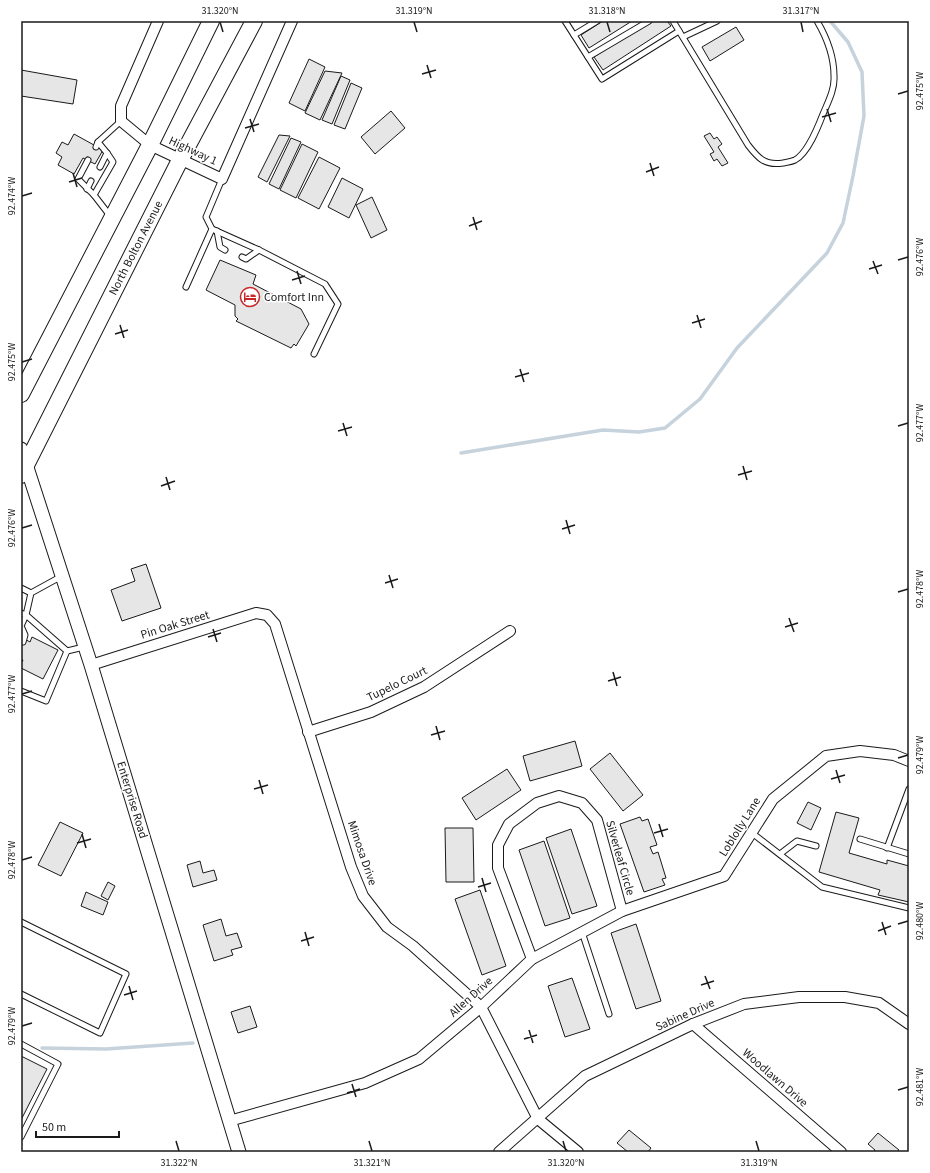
<svg xmlns="http://www.w3.org/2000/svg" width="930" height="1173" viewBox="0 0 930 1173" font-family="'Source Sans 3',sans-serif">
  <style>
    .lines { fill: none; stroke-linecap: round; stroke-linejoin: round }
    .stream { stroke: #c6d2dc; stroke-width: 3.5 }
    .building { fill: #e6e6e6; stroke: #1a1a1a }
    .service-casing { stroke: #1a1a1a; stroke-width: 7 }
    .minor-casing { stroke: #1a1a1a; stroke-width: 12 }
    .tertiary-casing { stroke: #1a1a1a; stroke-width: 15 }
    .primary-casing { stroke: #1a1a1a; stroke-width: 18 }
    .service { stroke: #fff; stroke-width: 5 }
    .minor { stroke: #fff; stroke-width: 10 }
    .tertiary { stroke: #fff; stroke-width: 13 }
    .primary { stroke: #fff; stroke-width: 16 }
    .ticks { fill: none; stroke: #1a1a1a; stroke-width: 1.5 }
    .labels { text-anchor: middle; dominant-baseline: central; stroke-width: 3; stroke-linejoin: round; paint-order: stroke }
    .street-label { font-size: 12px; fill: #1a1a1a; stroke: #fff }
    .poi-label { font-size: 12px; fill: #1a1a1a; stroke: #fff; text-anchor: start }
    .neatline { fill: none; stroke: #1a1a1a; stroke-width: 1.5 }
    .ticks-label { font-size: 10px; text-anchor: middle; fill: #1a1a1a }
  </style>
  <rect width="100%" height="100%" fill="#fff"/>
  <g class="lines">
    <g class="stream">
      <path d="M461 453 603 430 639 432 665 428 700 399 737 348 827 253 843 223 853 176 864 116 862 72 848 42 830 21"/>
      <path d="M42 1048 106 1049 193 1043"/>
    </g>
  </g>
  <g class="building">
    <path d="M603 21H632L589 48 581 35Z"/>
    <path d="M650 21H667L671 26 603 70 594 57Z"/>
    <path d="M736 27 744 40 710 61 702 47Z"/>
    <path d="M309 59 325 67 305 111 289 103Z"/>
    <path d="M21 70 77 80 73 104 21 96Z"/>
    <path d="M325 71 342 73 320 120 305 113Z"/>
    <path d="M341 76 350 80 332 124 322 120Z"/>
    <path d="M351 83 362 88 345 129 334 125Z"/>
    <path d="M391 111 405 128 375 154 361 137Z"/>
    <path d="M710 133 714 139 717 137 722 144 718 147 728 163 722 166 717 159 714 161 710 154 714 152 704 136Z"/>
    <path d="M74 134 103 150 95 164 83 158 74 174 58 165 62 157 56 153 62 142 68 145Z"/>
    <path d="M279 135 290 136 267 182 258 177Z"/>
    <path d="M291 138 301 142 279 189 269 184Z"/>
    <path d="M302 144 318 152 296 198 280 190Z"/>
    <path d="M319 157 340 168 319 209 298 198Z"/>
    <path d="M342 178 363 189 349 218 328 207Z"/>
    <path d="M372 197 387 230 371 238 356 205Z"/>
    <path d="M220 260 256 275 253 284 301 309 309 324 296 346 294 344 291 348 236 321 238 319 235 316V305L206 290Z"/>
    <path d="M146 564 161 608 122 621 111 590 135 581 131 569Z"/>
    <path d="M21 637 30 642 32 637 58 650 43 679 21 668V664L23 660 21 659Z"/>
    <path d="M575 741 582 766 530 781 523 756Z"/>
    <path d="M610 753 643 795 623 811 590 769Z"/>
    <path d="M507 769 521 790 476 820 462 798Z"/>
    <path d="M808 802 821 808 811 830 797 823Z"/>
    <path d="M836 812 859 818 849 853 887 864V860L909 866V902L878 895 880 890 819 872Z"/>
    <path d="M640 817 642 821 648 819 657 845 650 847 653 854 658 852 666 878 662 879 665 885 644 892 620 824Z"/>
    <path d="M60 822 83 833 61 876 38 865Z"/>
    <path d="M445 828H473L474 882H446Z"/>
    <path d="M571 829 597 906 572 914 546 838Z"/>
    <path d="M544 841 570 918 545 926 519 850Z"/>
    <path d="M200 861 203 873 214 870 217 880 193 887 187 865Z"/>
    <path d="M108 882 115 886 108 900 101 896Z"/>
    <path d="M480 890 506 966 482 975 455 899Z"/>
    <path d="M86 892 108 902 103 915 81 906Z"/>
    <path d="M221 919 226 936 237 933 242 947 231 950 233 955 214 961 203 925Z"/>
    <path d="M636 924 661 1001 636 1009 611 933Z"/>
    <path d="M572 978 590 1029 565 1037 548 986Z"/>
    <path d="M250 1006 257 1027 238 1033 231 1012Z"/>
    <path d="M21 1056 47 1069 21 1120Z"/>
    <path d="M629 1130 651 1148 648 1152H628L617 1143Z"/>
    <path d="M878 1133 899 1150 897 1152H874L875 1150 868 1144Z"/>
  </g>
  <g class="lines">
    <g class="service-casing">
      <g id="service">
        <path d="M565 21 602 79 679 31"/>
        <path d="M673 21 748 145C758 158 765 166 783 163 787 162 791 162 795 160 808 153 818 127 823 114 828 102 835 89 834 76 834 56 827 38 817 21"/>
        <path d="M574 35 597 21"/>
        <path d="M683 37 717 21"/>
        <path d="M588 57 649 21"/>
        <path d="M96 147 98 142 121 121"/>
        <path d="M88 160 78 179 94 195 111 217"/>
        <path d="M100 167 107 153"/>
        <path d="M87 189 91 181"/>
        <path d="M94 195 113 162 107 153 98 142"/>
        <path d="M212 229 259 250 325 284 338 304 314 354"/>
        <path d="M217 231 220 247 225 250"/>
        <path d="M242 257 246 259 259 250"/>
        <path d="M186 287 212 229 206 217 222 179"/>
        <path d="M62 576 31 593 26 615 67 651"/>
        <path d="M21 588 31 593"/>
        <path d="M21 613 26 615 21 626 25 635 23 642"/>
        <path d="M21 691 46 701 67 651 84 647"/>
        <path d="M752 833 822 887 909 908"/>
        <path d="M860 839 909 854"/>
        <path d="M887 848 909 789"/>
        <path d="M780 854 797 841 816 846"/>
        <path d="M21 922 126 974 100 1033 21 994"/>
        <path d="M582 932 609 1014"/>
        <path d="M21 1044 58 1064 21 1137"/>
      </g>
    </g>
    <g class="minor-casing">
      <g id="minor">
        <path d="M158 21 121 106V121L150 145 222 179 292 21"/>
        <path d="M91 665 256 613 267 615 275 624 351 867 363 896 387 927 413 946 481 1007 538 1119 578 1152"/>
        <path d="M308 732 371 712 424 687 510 631"/>
        <path d="M532 959 498 868V845L509 824 537 803 559 796 582 803 597 820 622 911"/>
        <path d="M693 1024 841 1152"/>
        <path d="M229 1121 365 1083 419 1059 481 1007 532 959 622 911 724 876 773 799 826 756 860 751 894 755 909 761"/>
        <path d="M499 1152 585 1076 693 1024 744 1004 799 997H845L879 1003 909 1024"/>
      </g>
    </g>
    <g class="tertiary-casing">
      <path id="tertiary" d="M21 449 91 665 239 1152"/>
    </g>
    <g class="primary-casing">
      <g id="primary">
        <path d="M21 394 150 145 211 21"/>
        <path d="M21 475 180 160 254 21"/>
      </g>
    </g>
    <use href="#service" class="service"/>
    <use href="#minor" class="minor"/>
    <use href="#tertiary" class="tertiary"/>
    <use href="#primary" class="primary"/>
  </g>
  <path class="ticks" d="M220 22 223 32M414 22 417 32M607 22 610 32M801 22 803 32M427 65 431 78M422 74 436 70M898 94 908 91M827 109 831 122M822 117 836 113M250 119 254 132M245 128 259 124M650 163 654 176M646 172 659 167M73 173 77 187M69 182 82 178M22 196 32 193M473 217 477 230M469 226 482 221M898 260 908 257M873 261 878 274M869 269 882 265M297 271 301 284M292 280 305 276M697 315 701 328M692 323 705 319M120 325 124 338M115 334 128 330M22 362 32 359M520 369 524 382M515 377 529 373M343 423 347 436M898 426 908 423M338 431 352 427M743 466 747 480M738 475 752 471M166 477 170 490M161 486 175 481M566 520 570 534M22 528 32 525M562 529 575 525M389 575 393 588M385 583 398 579M898 592 908 589M789 618 794 632M785 627 798 623M213 629 217 642M208 637 221 633M613 672 617 686M608 681 621 677M22 694 32 691M436 726 440 740M431 735 445 731M898 758 908 755M836 770 840 783M831 779 845 775M259 780 263 794M254 789 268 785M659 824 663 837M654 833 668 829M82 834 86 848M77 843 91 839M22 860 32 857M482 878 486 892M478 887 491 883M882 922 886 935M898 924 908 921M878 931 891 926M305 932 309 946M301 941 314 937M705 976 710 989M701 985 714 981M129 986 133 1000M124 995 137 991M22 1026 32 1023M529 1030 533 1043M524 1039 537 1035M352 1084 356 1097M898 1090 908 1087M347 1093 360 1089M176 1141 179 1151M369 1141 372 1151M563 1141 566 1151M756 1141 759 1151"/>
  <defs>
    <g id="hotel-ring" transform="scale(1)"><circle r="9.5" fill="#fff" stroke="#c62828" stroke-width="1.5"/><path d="M-6-4.5h1.5V1H6V5H4.5V3h-9V5H-6ZM-4 0a1.8 1.8 0 1 1 3.6 0ZM.5 0V-2.5h3Q6-2.5 6 0Z" fill="#c62828"/></g>
  </defs>
  <g fill-rule="evenodd">
    <use href="#hotel-ring" x="250" y="297"/>
  </g>
  <g class="labels">
    <g class="street-label">
      <text transform="translate(193 151) rotate(25)">Highway 1</text>
      <text transform="translate(136 248) rotate(-63)">North Bolton Avenue</text>
      <text transform="translate(175 625) rotate(-17)">Pin Oak Street</text>
      <text transform="translate(397 684) rotate(-26)">Tupelo Court</text>
      <text transform="translate(132 800) rotate(73)">Enterprise Road</text>
      <text transform="translate(740 827) rotate(-58)">Loblolly Lane</text>
      <text transform="translate(362 853) rotate(71)">Mimosa Drive</text>
      <text transform="translate(620 858) rotate(74)">Silverleaf Circle</text>
      <text transform="translate(471 997) rotate(-42)">Allen Drive</text>
      <text transform="translate(685 1015) rotate(-24)">Sabine Drive</text>
      <text transform="translate(775 1078) rotate(41)">Woodlawn Drive</text>
    </g>
    <g class="poi-label">
      <text x="264" y="297">Comfort Inn</text>
    </g>
  </g>
  <rect width="930" height="1173" fill="none" stroke="#ffffff" stroke-width="44"/>
  <path d="M36 1131v6h83v-6" fill="none" stroke="#1a1a1a" stroke-width="2"/>
  <text x="42" y="1131" font-size="12" fill="#1a1a1a" stroke="#ffffff" stroke-width="3" paint-order="stroke">50 m</text>
  <rect x="22" y="22" width="886" height="1129" class="neatline"/>
  <g class="ticks-label">
    <text x="220" y="14">31.320°N</text>
    <text x="414" y="14">31.319°N</text>
    <text x="607" y="14">31.318°N</text>
    <text x="801" y="14">31.317°N</text>
    <text transform="translate(919 91) rotate(-90)" y="4">92.475°W</text>
    <text transform="translate(11 196) rotate(-90)" y="4">92.474°W</text>
    <text transform="translate(919 257) rotate(-90)" y="4">92.476°W</text>
    <text transform="translate(11 362) rotate(-90)" y="4">92.475°W</text>
    <text transform="translate(919 423) rotate(-90)" y="4">92.477°W</text>
    <text transform="translate(11 528) rotate(-90)" y="4">92.476°W</text>
    <text transform="translate(919 589) rotate(-90)" y="4">92.478°W</text>
    <text transform="translate(11 694) rotate(-90)" y="4">92.477°W</text>
    <text transform="translate(919 755) rotate(-90)" y="4">92.479°W</text>
    <text transform="translate(11 860) rotate(-90)" y="4">92.478°W</text>
    <text transform="translate(919 921) rotate(-90)" y="4">92.480°W</text>
    <text transform="translate(11 1026) rotate(-90)" y="4">92.479°W</text>
    <text transform="translate(919 1087) rotate(-90)" y="4">92.481°W</text>
    <text x="179" y="1166">31.322°N</text>
    <text x="372" y="1166">31.321°N</text>
    <text x="566" y="1166">31.320°N</text>
    <text x="759" y="1166">31.319°N</text>
  </g>
</svg>
